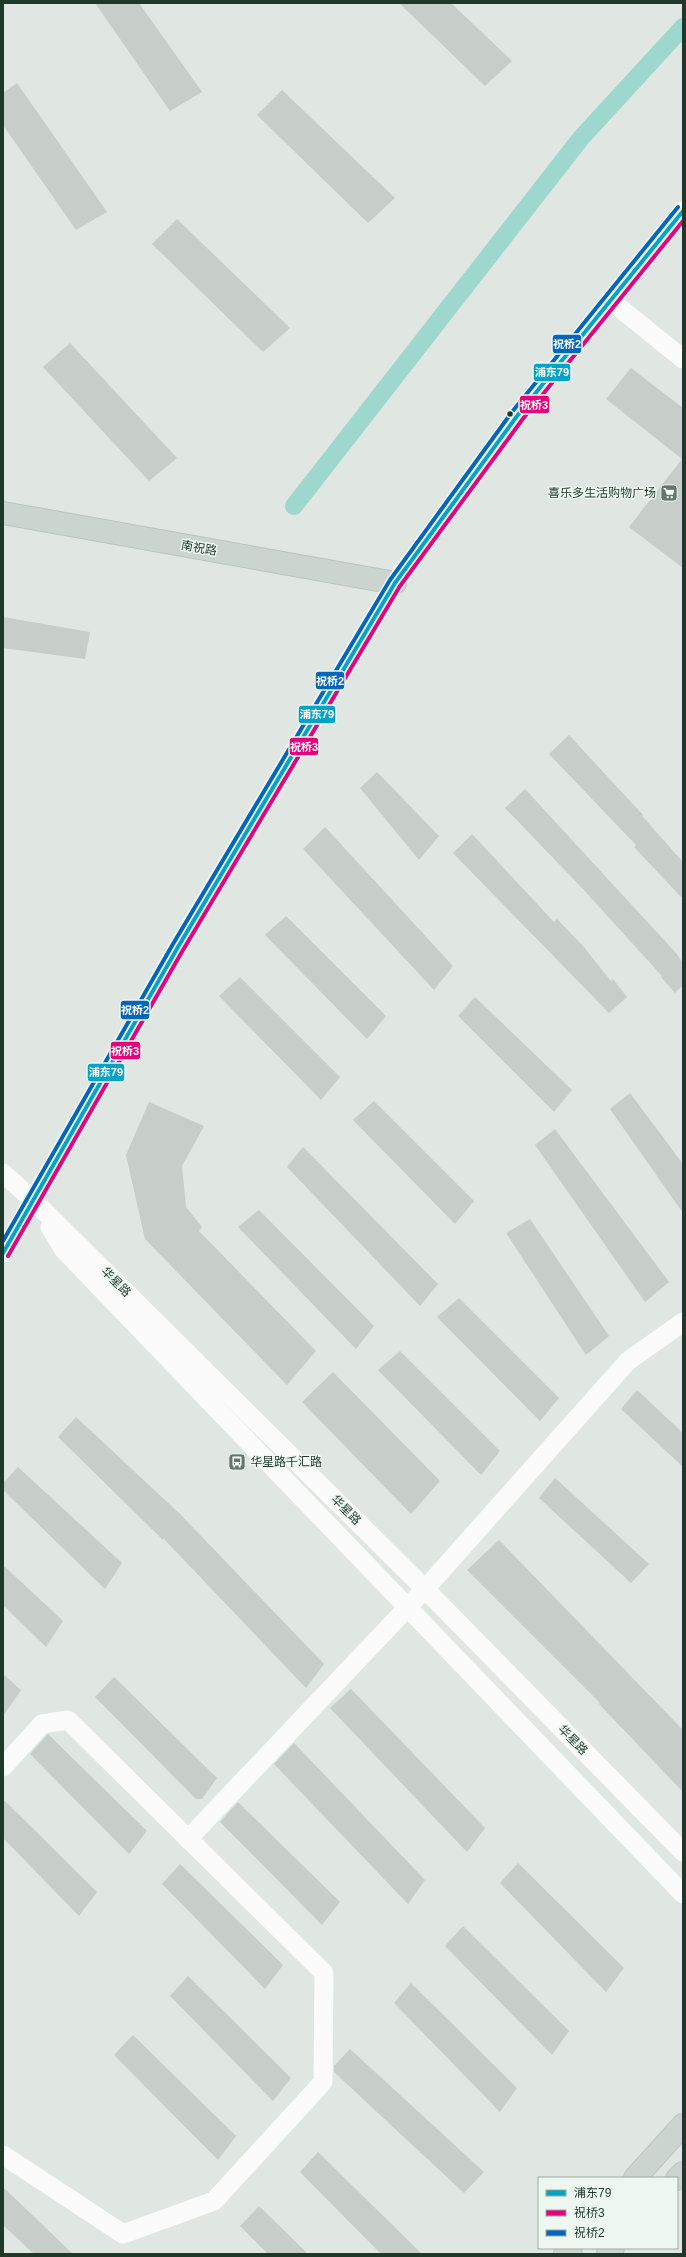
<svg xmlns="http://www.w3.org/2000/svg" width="686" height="2257" viewBox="0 0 686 2257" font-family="Helvetica,'Noto Sans SC',sans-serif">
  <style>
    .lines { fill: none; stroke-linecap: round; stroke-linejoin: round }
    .canal { stroke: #9ed7ce; stroke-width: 18 }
    .building { fill: #c7cdc9 }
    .major-casing { stroke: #bac3be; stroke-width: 24 }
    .minor { stroke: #fafbfa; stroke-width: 19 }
    .major { stroke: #cbd4cf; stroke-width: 22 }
    .bus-1-casing { stroke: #edf6ef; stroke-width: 7 }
    .bus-2-casing { stroke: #edf6ef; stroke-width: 7 }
    .bus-3-casing { stroke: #edf6ef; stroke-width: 7 }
    .bus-1 { stroke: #02a3c6; stroke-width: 4 }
    .bus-2 { stroke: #e5007d; stroke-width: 4 }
    .bus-3 { stroke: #0065bd; stroke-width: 4 }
    .bus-dot { fill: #1e392a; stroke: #edf6ef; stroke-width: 1.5 }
    .labels { text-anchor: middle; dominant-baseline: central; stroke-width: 3; stroke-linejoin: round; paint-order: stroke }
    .poi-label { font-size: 12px; fill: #1e392a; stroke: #edf6ef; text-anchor: end }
    .street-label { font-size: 12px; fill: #1e392a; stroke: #edf6ef }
    .line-badge { stroke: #edf6ef; stroke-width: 1.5 }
    .badge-label { font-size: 11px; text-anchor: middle; font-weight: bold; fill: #fff }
  </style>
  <rect width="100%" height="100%" fill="#e0e6e1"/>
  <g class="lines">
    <path class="canal" d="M294 506 581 138 683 27"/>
  </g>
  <g class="building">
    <path d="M95 3H139L202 92 170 111Z"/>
    <path d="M399 3H451L512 61 485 86Z"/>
    <path d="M17 83 107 212 76 230 3 125V93Z"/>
    <path d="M282 90 395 198 368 223 257 115Z"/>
    <path d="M177 219 290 328 263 352 152 244Z"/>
    <path d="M70 343 177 458 149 481 43 367Z"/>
    <path d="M631 368 683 408V568L629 527 682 459 606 399Z"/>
    <path d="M3 617 90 632 85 659 3 648Z"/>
    <path d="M569 735 643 815 642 816 683 862V899L634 847 636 845 549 754Z"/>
    <path d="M377 772 439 836 419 860 360 788Z"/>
    <path d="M525 789 676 953 683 963V985L675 993 661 977 662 976 582 888 505 808Z"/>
    <path d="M325 827 453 966 434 990 303 849Z"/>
    <path d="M472 834 554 922 557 919 583 946 611 981 613 979 627 997 609 1013 453 853Z"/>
    <path d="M286 916 386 1016 367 1039 265 935Z"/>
    <path d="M240 977 340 1077 321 1100 219 996Z"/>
    <path d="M475 997 572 1090 554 1112 458 1016Z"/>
    <path d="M630 1093 683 1164V1213L610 1109Z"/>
    <path d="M374 1101 474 1201 455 1224 353 1120Z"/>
    <path d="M149 1102 204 1126 182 1166 186 1207 202 1227 199 1231 316 1351 287 1385 145 1239 126 1155Z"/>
    <path d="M555 1129 669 1282 645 1302 535 1145Z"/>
    <path d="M303 1147 438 1284 420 1306 287 1167Z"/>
    <path d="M259 1210 374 1326 356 1349 238 1227Z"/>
    <path d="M530 1219 609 1336 586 1355 506 1233Z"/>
    <path d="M459 1298 559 1398 540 1421 437 1317Z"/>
    <path d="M400 1351 500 1451 481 1475 378 1370Z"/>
    <path d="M333 1372 440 1481 411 1514 302 1402Z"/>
    <path d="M637 1390 683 1433V1467L621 1409Z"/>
    <path d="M76 1417 180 1514 324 1664 306 1688 163 1538V1540L58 1437Z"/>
    <path d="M18 1467 122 1563 105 1589 3 1490V1483Z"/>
    <path d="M555 1478 649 1564 631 1583 539 1498Z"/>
    <path d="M499 1540 683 1730V1792L599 1704 600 1703 467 1570Z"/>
    <path d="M3 1565 63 1621 46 1647 3 1605Z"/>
    <path d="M3 1674 21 1690 3 1716Z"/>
    <path d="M114 1677 217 1778 202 1799H196L95 1697Z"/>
    <path d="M351 1689 485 1828 467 1852 330 1708Z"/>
    <path d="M48 1734 147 1831 129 1854 30 1754Z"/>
    <path d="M294 1743 425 1880 408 1904 274 1764Z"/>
    <path d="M3 1799 97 1892 79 1916 3 1838Z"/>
    <path d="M238 1802 340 1902 322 1925 220 1822Z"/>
    <path d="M518 1863 624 1968 606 1992 500 1883Z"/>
    <path d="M180 1864 283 1965 265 1989 162 1884Z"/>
    <path d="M463 1926 569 2031 552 2055 445 1946Z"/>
    <path d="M188 1976 291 2078 273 2101 170 1996Z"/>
    <path d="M411 1983 517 2088 500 2112 394 2003Z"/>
    <path d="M133 2035 236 2136 218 2160 114 2055Z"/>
    <path d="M350 2049 484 2172 464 2193 334 2072V2066Z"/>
    <path d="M318 2152 422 2254H381L300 2172Z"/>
    <path d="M3 2187 73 2254H34L3 2225Z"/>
    <path d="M259 2206 308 2254H268L240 2226Z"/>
  </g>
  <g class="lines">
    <g class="major-casing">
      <g id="major">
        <path d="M3 513 395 583"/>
        <path d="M635 2178 683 2125"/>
        <path d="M677 2179 683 2173"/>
        <path d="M565 2254 571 2248"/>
        <path d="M608 2254 613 2248"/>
      </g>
    </g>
    <g class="minor">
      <path d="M610 300 683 359"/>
      <path d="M3 1173 34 1201 425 1589 683 1852"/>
      <path d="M50 1227 64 1250 683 1894"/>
      <path d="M3 1253 178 947 395 583 517 416 683 211"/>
      <path d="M3 1767 42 1724 68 1720 324 1973 323 2082 214 2201 123 2234 3 2155"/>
      <path d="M188 1839 425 1589 628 1361 683 1322"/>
    </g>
    <use href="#major" class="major"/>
    <g class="bus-1-casing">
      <path id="bus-1" d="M3 1253 178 947 395 583 517 416 683 211"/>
    </g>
    <g class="bus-2-casing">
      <path id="bus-2" d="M8 1256 183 950 400 586 522 420 683 221"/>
    </g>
    <g class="bus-3-casing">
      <path id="bus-3" d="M3 1241 173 944 390 580 512 412 678 207"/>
    </g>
    <use href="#bus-1" class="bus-1"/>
    <use href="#bus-2" class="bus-2"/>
    <use href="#bus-3" class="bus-3"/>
  </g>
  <defs>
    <g id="supermarket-square" transform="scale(0.9)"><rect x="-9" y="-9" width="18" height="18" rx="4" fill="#62766a" stroke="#edf6ef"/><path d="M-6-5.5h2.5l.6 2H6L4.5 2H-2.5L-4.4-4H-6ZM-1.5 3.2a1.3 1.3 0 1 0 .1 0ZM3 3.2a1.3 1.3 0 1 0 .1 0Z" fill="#fff"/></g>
    <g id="bus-square" transform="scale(0.9)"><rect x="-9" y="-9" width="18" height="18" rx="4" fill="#62766a" stroke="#edf6ef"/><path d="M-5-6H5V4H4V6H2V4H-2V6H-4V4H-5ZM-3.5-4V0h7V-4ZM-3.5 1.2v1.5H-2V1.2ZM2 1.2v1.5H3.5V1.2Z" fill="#fff"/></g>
  </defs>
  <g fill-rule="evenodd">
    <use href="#supermarket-square" x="669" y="493"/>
    <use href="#bus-square" x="237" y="1462"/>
  </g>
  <circle class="bus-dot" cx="510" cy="414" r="3.5"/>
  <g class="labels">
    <g class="poi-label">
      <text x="656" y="493">喜乐多生活购物广场</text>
      <text x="250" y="1462" text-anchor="start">华星路千汇路</text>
    </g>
    <g class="street-label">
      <text transform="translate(199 548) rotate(10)">南祝路</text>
      <text transform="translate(116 1282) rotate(45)">华星路</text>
      <text transform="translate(346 1510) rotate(45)">华星路</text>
      <text transform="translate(573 1740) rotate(46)">华星路</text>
    </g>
  </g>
  <g class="line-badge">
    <rect x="552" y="334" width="30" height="20" rx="4" fill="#0065bd"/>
    <rect x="533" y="363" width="38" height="19" rx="4" fill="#02a3c6"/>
    <rect x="519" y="395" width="31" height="19" rx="4" fill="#e5007d"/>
    <rect x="315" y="671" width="30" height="19" rx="4" fill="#0065bd"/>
    <rect x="298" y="705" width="38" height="19" rx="4" fill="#02a3c6"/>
    <rect x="289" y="737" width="30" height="19" rx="4" fill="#e5007d"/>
    <rect x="120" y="1000" width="30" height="20" rx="4" fill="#0065bd"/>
    <rect x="110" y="1041" width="31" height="19" rx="4" fill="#e5007d"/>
    <rect x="87" y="1063" width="38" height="19" rx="4" fill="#02a3c6"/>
  </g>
  <g class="badge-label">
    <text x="567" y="348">祝桥2</text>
    <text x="552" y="376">浦东79</text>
    <text x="534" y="409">祝桥3</text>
    <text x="330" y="685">祝桥2</text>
    <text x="317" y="718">浦东79</text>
    <text x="304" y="751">祝桥3</text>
    <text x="135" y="1014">祝桥2</text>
    <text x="125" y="1055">祝桥3</text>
    <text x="106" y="1076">浦东79</text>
  </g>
  <rect width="686" height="2257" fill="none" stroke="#1e392a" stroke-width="8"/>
  <rect x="538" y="2177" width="140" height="72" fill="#edf6ef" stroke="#9aaaa0"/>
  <rect x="546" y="2190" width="20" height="6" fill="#02a3c6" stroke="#9aaaa0"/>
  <text x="574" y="2197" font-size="12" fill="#1e392a">浦东79</text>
  <rect x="546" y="2210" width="20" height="6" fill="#e5007d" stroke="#9aaaa0"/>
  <text x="574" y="2217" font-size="12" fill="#1e392a">祝桥3</text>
  <rect x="546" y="2230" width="20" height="6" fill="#0065bd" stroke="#9aaaa0"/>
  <text x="574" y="2237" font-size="12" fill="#1e392a">祝桥2</text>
</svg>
